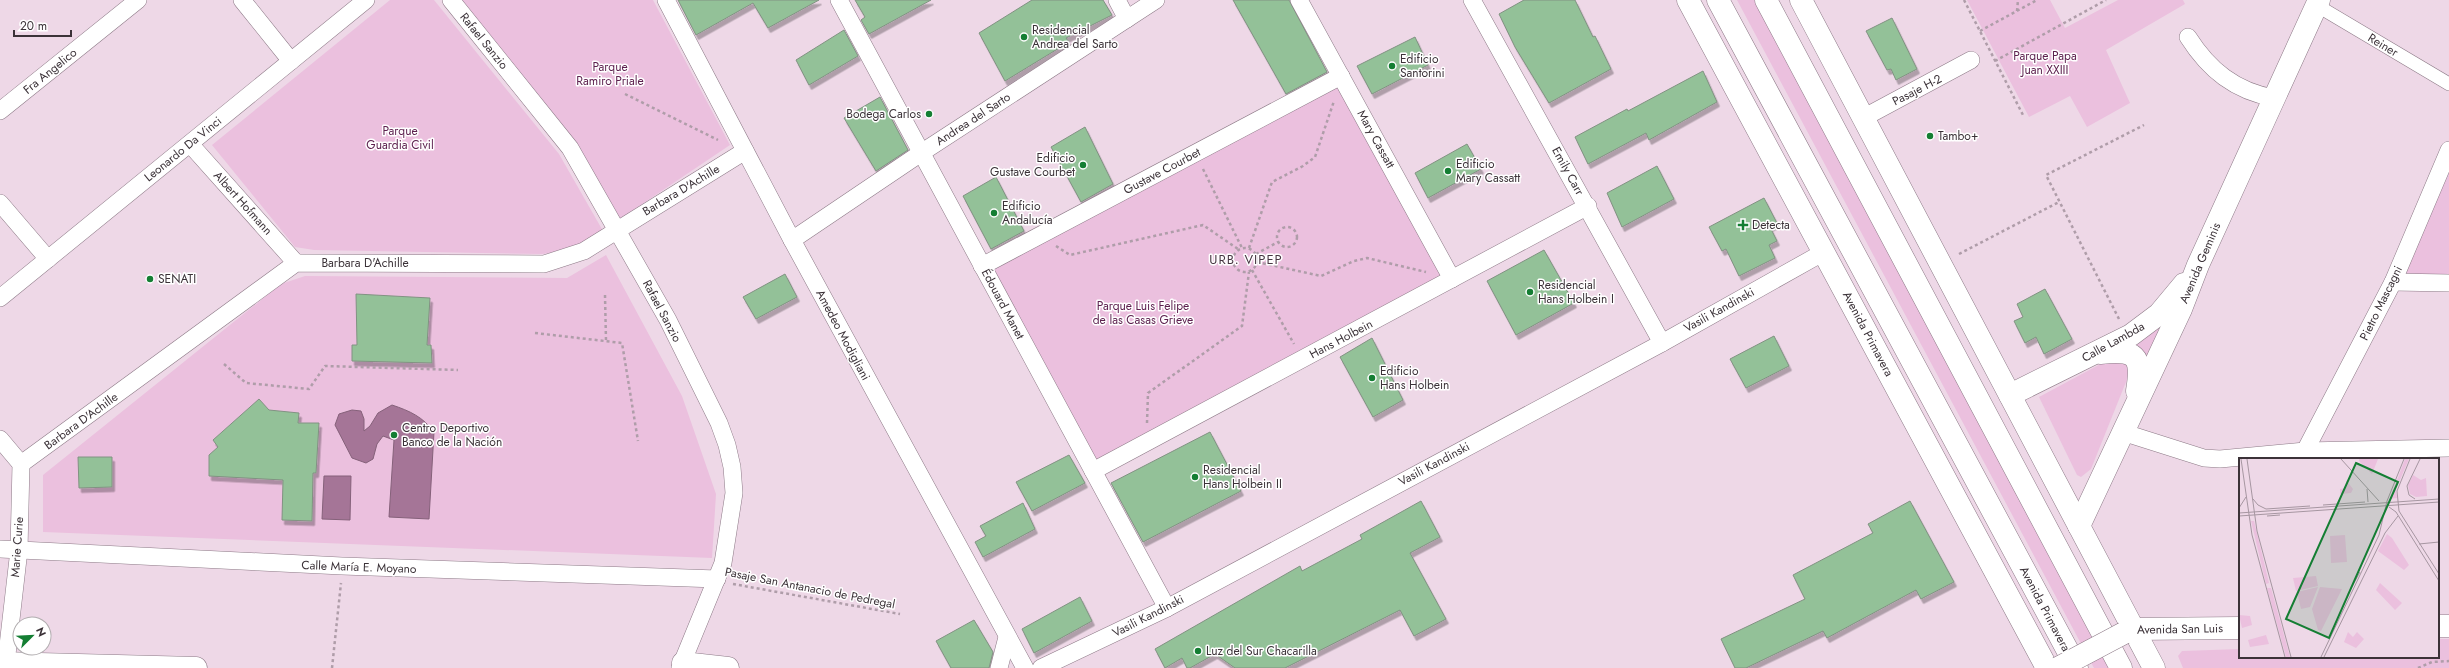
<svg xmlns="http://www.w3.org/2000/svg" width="2449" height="668" viewBox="0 0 2449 668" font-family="Jost,sans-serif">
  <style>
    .green { fill: #ebc0de }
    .water { fill: #a57597; stroke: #85617a }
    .building { fill: #93c198; stroke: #819282; filter: url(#shadow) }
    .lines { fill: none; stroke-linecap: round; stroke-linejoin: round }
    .pedestrian-casing { stroke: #8d7a87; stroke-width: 14 }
    .minor-casing { stroke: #8d7a87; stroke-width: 18 }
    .tertiary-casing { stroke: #8d7a87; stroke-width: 23 }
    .secondary-casing { stroke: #8d7a87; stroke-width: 23 }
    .primary-casing { stroke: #8d7a87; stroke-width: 23 }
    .path { stroke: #af9da9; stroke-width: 2.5; stroke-dasharray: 3 3; stroke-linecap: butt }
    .pedestrian { stroke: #fff; stroke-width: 13 }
    .minor { stroke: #fff; stroke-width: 17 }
    .tertiary { stroke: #fff; stroke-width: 22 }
    .secondary { stroke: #fff; stroke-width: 22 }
    .primary { stroke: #fff; stroke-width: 22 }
    .secondary-bridge-casing { stroke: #8d7a87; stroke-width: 23; stroke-linecap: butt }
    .secondary-bridge { stroke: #fff; stroke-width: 22 }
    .poi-dot { fill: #147e33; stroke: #fff; stroke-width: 1.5 }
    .labels { text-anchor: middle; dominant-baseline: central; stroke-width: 3; stroke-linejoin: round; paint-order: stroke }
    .poi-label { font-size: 12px; fill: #3b3238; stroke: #fff; text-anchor: start }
    .street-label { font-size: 12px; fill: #3b3238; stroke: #fff }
    .park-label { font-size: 12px; fill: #5d214f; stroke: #fff }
    .neighbourhood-label { font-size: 13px; letter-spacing: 1px; fill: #473642; stroke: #fff }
    .inset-road { fill: none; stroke: #a696a1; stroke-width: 1 }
    .view { fill: #147e33; fill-opacity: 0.15; stroke: #147e33; stroke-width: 2 }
    .inset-edge { fill: none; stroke: #3b3238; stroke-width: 2 }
  </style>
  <defs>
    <filter id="shadow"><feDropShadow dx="2.5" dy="4.5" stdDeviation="0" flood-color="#0004"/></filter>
  </defs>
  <rect width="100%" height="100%" fill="#eed8e7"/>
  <g class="green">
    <path d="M390 0H434L559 154 603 231 570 250 542 254 314 250 295 247 212 145Z"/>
    <path d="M457 0H653L730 145 617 221Z"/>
    <path d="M1737 0H1754L2111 668H2094Z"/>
    <path d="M1967 0H2050L2065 28 2118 0H2183L2185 4 2106 50 2130 103 2087 127 2070 96 2029 117Z"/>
    <path d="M1338 86 1443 277 1097 461 991 269Z"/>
    <path d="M2449 162V275H2403Z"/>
    <path d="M606 255 682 396 716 494 712 558 43 532V475L281 284 305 276 567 278Z"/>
    <path d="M2173 309 2147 366 2129 345Z"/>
    <path d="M2108 360H2122L2128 367V377L2091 469 2081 477 2077 475 2039 397Z"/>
    <path d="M2438 639H2449V668H2183L2178 656 2182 651 2240 649V657H2438Z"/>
  </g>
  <g class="water">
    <path d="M392 405C410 411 423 417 434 432L429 519 389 517 394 440 383 436 377 444 373 459 366 463 352 458 335 425 339 414 352 410 361 411 364 419V431L370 426 378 413Z"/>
    <path d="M324 476H351L350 520 322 519Z"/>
  </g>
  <g class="building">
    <path d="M678 0H819L768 28 753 3 696 35Z"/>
    <path d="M855 0H931L869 34 861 20 865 17Z"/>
    <path d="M1032 0H1103L1112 15 1066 38 1069 42 1005 81 979 33Z"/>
    <path d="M1233 0H1289L1327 72 1286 94Z"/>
    <path d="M1524 0H1575L1593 37 1595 36 1611 69 1549 103 1515 47 1499 14Z"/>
    <path d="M1892 18 1917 69 1896 80 1891 69 1887 70 1866 31Z"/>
    <path d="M844 30 858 56 809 85 796 60Z"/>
    <path d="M1415 37 1428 65 1372 94 1357 66Z"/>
    <path d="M1703 71 1717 102 1649 140 1646 133 1588 164 1575 137 1627 109 1628 111Z"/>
    <path d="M880 97 908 150 876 171 844 118Z"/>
    <path d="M1085 127 1113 184 1081 202 1051 147Z"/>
    <path d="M1467 144 1481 169 1428 198 1415 173Z"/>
    <path d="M1657 166 1674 199 1622 227 1607 193Z"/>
    <path d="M996 177 1024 231 991 249 963 196Z"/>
    <path d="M1764 198 1777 223 1770 227 1777 241 1769 245 1775 258 1739 276 1726 249 1722 251 1709 227Z"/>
    <path d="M1544 250 1574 303 1516 335 1487 281Z"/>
    <path d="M785 274 797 297 756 319 743 297Z"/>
    <path d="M2045 289 2072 339 2044 354 2036 337 2025 343 2014 321 2023 317 2017 304Z"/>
    <path d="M356 294 430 298 427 345H431L432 363 352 361V345H357Z"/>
    <path d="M1774 336 1789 366 1746 388 1730 359Z"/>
    <path d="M1372 338 1403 400 1373 417 1340 357Z"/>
    <path d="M259 399 269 410 299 413 298 423H319L316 473H313L312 521 282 520 283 480 209 476V455L218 447 213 440Z"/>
    <path d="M1210 432 1241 491 1143 542 1111 483Z"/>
    <path d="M1069 455 1085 483 1032 511 1016 482Z"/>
    <path d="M78 457H112V487L79 488Z"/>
    <path d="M1421 501 1440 537 1410 553 1446 619 1414 636 1400 610 1285 668H1235L1215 654 1190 668H1187L1182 658 1165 668 1155 649 1300 566 1302 571 1362 539 1360 535Z"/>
    <path d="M1910 501 1954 582 1921 599 1916 590 1827 638 1823 631 1746 668H1735L1721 639 1805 599 1793 575 1873 533 1868 524Z"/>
    <path d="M1023 503 1035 529 983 557 975 542 986 536 980 526Z"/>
    <path d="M1080 597 1092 621 1034 653 1022 629Z"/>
    <path d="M974 620 993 652 989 668H951L936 641Z"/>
  </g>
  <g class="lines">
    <g class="pedestrian-casing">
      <path id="pedestrian" d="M2316 5 2449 84"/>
    </g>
    <g class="minor-casing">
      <g id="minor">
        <path d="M242 0 291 61"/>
        <path d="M451 0 570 148 668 320 719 423 727 445 732 467 734 493 723 563 680 668"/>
        <path d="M666 0 792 240 1025 668"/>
        <path d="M839 0 1167 608"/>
        <path d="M1117 0 1127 19"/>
        <path d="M1299 0 1452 279"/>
        <path d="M1472 0 1662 343"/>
        <path d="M2188 37C2209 70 2235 91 2274 98"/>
        <path d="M0 111 138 0"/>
        <path d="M1863 118 1971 60"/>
        <path d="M190 144 296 263"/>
        <path d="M0 203 48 259"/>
        <path d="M792 240 921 153 1156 0"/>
        <path d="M982 266 1341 76"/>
        <path d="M2393 282 2449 283"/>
        <path d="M0 298 366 0"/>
        <path d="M2122 432 2204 458 2220 459 2305 451 2449 448"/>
        <path d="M0 439 21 464 19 550 6 663"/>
        <path d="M2305 451 2393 282 2449 150"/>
        <path d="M21 464 296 263 544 264 584 251 745 151"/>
        <path d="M1093 471 1588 206"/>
        <path d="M0 549 342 566 717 579"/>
        <path d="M999 668 1007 637"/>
        <path d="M1041 668 1167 608 1662 343 1824 252"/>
      </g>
    </g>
    <g class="tertiary-casing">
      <g id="tertiary">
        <path d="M2100 353C2135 349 2143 355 2137 391"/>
        <path d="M2010 395 2131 335 2159 314 2184 284"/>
        <path d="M2079 526 2181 309 2198 265 2319 0"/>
        <path d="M683 663 728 668"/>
      </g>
    </g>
    <g class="secondary-casing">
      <g id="secondary">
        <path d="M1688 0 2047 668"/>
        <path d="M1801 0 2154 668"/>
        <path d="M2438 626H2449"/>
        <path d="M2124 633 2133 629 2240 628"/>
        <path d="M0 663 196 668"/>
      </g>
    </g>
    <g class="primary-casing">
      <g id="primary">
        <path d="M1718 0 2077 668"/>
        <path d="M1766 0 2121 668"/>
      </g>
    </g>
    <g class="path">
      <path d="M1964 0 2024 117"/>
      <path d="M2017 11 2018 0"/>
      <path d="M1980 31 2037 0"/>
      <path d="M1995 61 2106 0"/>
      <path d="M625 94 718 140"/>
      <path d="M1203 169 1242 248"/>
      <circle cx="1287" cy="237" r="10"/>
      <path d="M1056 246 1070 255 1203 225 1238 249"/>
      <circle cx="1245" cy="260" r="12"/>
      <path d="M1249 248 1272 182 1303 166 1315 157 1334 101"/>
      <path d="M1256 254 1278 242"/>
      <path d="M1959 254 2059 202"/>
      <path d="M1257 262 1321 276 1354 261 1367 258 1426 272"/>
      <path d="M1252 270 1294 344"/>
      <path d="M605 295 606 341"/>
      <path d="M2119 319 2046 175 2144 125"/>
      <path d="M535 333 622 343 638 441"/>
      <path d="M224 364 246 383 309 389 325 366 458 370"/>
      <path d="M1147 423 1148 393 1242 326 1249 272"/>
      <path d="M733 584 900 614"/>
      <path d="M332 668 341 583"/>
      <path d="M2418 668 2432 662 2449 661"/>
    </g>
    <use href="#pedestrian" class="pedestrian"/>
    <use href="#minor" class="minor"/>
    <use href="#tertiary" class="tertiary"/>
    <use href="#secondary" class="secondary"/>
    <use href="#primary" class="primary"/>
    <g class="secondary-bridge-casing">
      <path id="secondary-bridge" d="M2058 668 2124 633"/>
    </g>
    <use href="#secondary-bridge" class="secondary-bridge"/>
  </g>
  <g class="poi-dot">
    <circle cx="1024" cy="37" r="4"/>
    <circle cx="1392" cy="66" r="4"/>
    <circle cx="929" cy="114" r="4"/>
    <circle cx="1930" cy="136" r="4"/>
    <circle cx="1083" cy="165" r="4"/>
    <circle cx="1448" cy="171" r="4"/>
    <circle cx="994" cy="213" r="4"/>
    <path d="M1741 219h4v4h4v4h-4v4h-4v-4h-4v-4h4z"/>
    <circle cx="150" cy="279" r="4"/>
    <circle cx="1530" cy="292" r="4"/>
    <circle cx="1372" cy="378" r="4"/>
    <circle cx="394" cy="435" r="4"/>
    <circle cx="1195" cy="477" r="4"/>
    <circle cx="1198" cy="651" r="4"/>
  </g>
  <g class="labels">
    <g class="poi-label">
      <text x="1032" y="30">Residencial<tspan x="1032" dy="14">Andrea del Sarto</tspan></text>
      <text x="1400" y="59">Edificio<tspan x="1400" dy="14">Santorini</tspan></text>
      <text x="921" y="114" text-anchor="end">Bodega Carlos</text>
      <text x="1938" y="136">Tambo+</text>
      <text x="1075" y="158" text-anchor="end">Edificio<tspan x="1075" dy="14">Gustave Courbet</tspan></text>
      <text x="1456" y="164">Edificio<tspan x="1456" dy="14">Mary Cassatt</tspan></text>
      <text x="1002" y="206">Edificio<tspan x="1002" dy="14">Andalucía</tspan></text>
      <text x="1752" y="225">Detecta</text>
      <text x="158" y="279">SENATI</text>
      <text x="1538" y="285">Residencial<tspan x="1538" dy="14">Hans Holbein I</tspan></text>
      <text x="1380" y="371">Edificio<tspan x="1380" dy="14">Hans Holbein</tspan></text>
      <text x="402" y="428">Centro Deportivo<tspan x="402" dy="14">Banco de la Nación</tspan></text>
      <text x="1203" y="470">Residencial<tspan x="1203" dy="14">Hans Holbein II</tspan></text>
      <text x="1206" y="651">Luz del Sur Chacarilla</text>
    </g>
    <g class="street-label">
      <text transform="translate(484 41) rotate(51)">Rafael Sanzio</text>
      <text transform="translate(2383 45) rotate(31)">Reiner</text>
      <text transform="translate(50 71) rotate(-39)">Fra Angelico</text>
      <text transform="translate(1917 90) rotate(-27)">Pasaje H-2</text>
      <text transform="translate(973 119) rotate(-33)">Andrea del Sarto</text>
      <text transform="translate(1376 139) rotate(61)">Mary Cassatt</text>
      <text transform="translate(183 149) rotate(-39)">Leonardo Da Vinci</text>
      <text transform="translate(1162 171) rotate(-28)">Gustave Courbet</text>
      <text transform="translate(1568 171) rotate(61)">Emily Carr</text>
      <text transform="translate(681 190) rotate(-31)">Barbara D'Achille</text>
      <text transform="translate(243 203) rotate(48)">Albert Hofmann</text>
      <text x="365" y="263">Barbara D'Achille</text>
      <text transform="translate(2200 263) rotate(-67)">Avenida Geminis</text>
      <text transform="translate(2381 303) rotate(-64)">Pietro Mascagni</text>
      <text transform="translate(1003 304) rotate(62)">Édouard Manet</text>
      <text transform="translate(1719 310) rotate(-29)">Vasili Kandinski</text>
      <text transform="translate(662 311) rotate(62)">Rafael Sanzio</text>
      <text transform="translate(1868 334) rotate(62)">Avenida Primavera</text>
      <text transform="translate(843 335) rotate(62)">Amedeo Modigliani</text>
      <text transform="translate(1341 339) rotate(-28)">Hans Holbein</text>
      <text transform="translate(2113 342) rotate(-29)">Calle Lambda</text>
      <text transform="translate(81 421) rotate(-36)">Barbara D'Achille</text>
      <text transform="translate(1434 464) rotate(-28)">Vasili Kandinski</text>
      <text transform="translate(17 547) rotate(-86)">Marie Curie</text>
      <text transform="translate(359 567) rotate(2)">Calle María E. Moyano</text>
      <text transform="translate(810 588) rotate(11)">Pasaje San Antanacio de Pedregal</text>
      <text transform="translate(2045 609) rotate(62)">Avenida Primavera</text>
      <text transform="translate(1148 616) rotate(-27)">Vasili Kandinski</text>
      <text transform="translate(2180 629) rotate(-1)">Avenida San Luis</text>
    </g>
    <g class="park-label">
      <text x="2045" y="56">Parque Papa<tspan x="2045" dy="14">Juan XXIII</tspan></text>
      <text x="610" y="67">Parque<tspan x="610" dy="14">Ramiro Priale</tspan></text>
      <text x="400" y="131">Parque<tspan x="400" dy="14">Guardia Civil</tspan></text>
      <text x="1143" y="306">Parque Luis Felipe<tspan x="1143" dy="14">de las Casas Grieve</tspan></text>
    </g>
    <g class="neighbourhood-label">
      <text x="1246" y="259">URB. VIPEP</text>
    </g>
  </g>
  <g transform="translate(2239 458)">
    <rect width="200" height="200" fill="#eed8e7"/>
    <path d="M120 1H139L133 16 120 3ZM166 1H170L157 31 158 40 151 41ZM174 17 182 22 187 20 188 38 177 39 171 36 169 27ZM107 22 114 31 112 35 101 36V31L107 30ZM12 63H15L30 125 27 126ZM148 76 153 80 170 107 165 112 139 93ZM106 77 108 104 92 105 91 78ZM77 118 79 128 57 133 54 120ZM141 125 163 145 156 152 137 132ZM79 129 71 149 62 151 58 134ZM81 129 103 131 82 173 79 172 73 151ZM28 130H32L51 199H47ZM0 157 11 158 13 167 3 170ZM109 174 114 179 118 174 125 181 117 190 105 184ZM27 177 30 186 11 189 9 182Z" fill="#ebc0de"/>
    <path class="inset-road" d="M2 1 13 77 46 199M8 1 18 73 52 199M102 1 140 43M171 1 158 33 160 53 200 116M128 31 129 44M14 41 19 47 27 51 71 48M176 41 170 37 168 28 181 1M84 47 126 44M150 49 157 54 200 123M0 50 7 39M0 55 200 41M0 58 200 44M28 58 41 57M180 86 200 84M109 136 121 114M82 199 140 77 148 43 165 1M85 199 146 75 159 58"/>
    <path class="view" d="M117 5 159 24 90 180 47 161Z"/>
    <rect width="200" height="200" class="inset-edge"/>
  </g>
  <g transform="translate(32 636) rotate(66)"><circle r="19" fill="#ffffff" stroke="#b1adaf"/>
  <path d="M0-3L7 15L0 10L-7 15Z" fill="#147e33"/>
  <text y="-6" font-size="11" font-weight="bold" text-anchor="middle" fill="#3b3238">N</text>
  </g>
  <path d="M14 30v6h57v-6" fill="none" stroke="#3b3238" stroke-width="2"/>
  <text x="20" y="30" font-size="12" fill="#3b3238" stroke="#ffffff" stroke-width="3" paint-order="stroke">20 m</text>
</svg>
